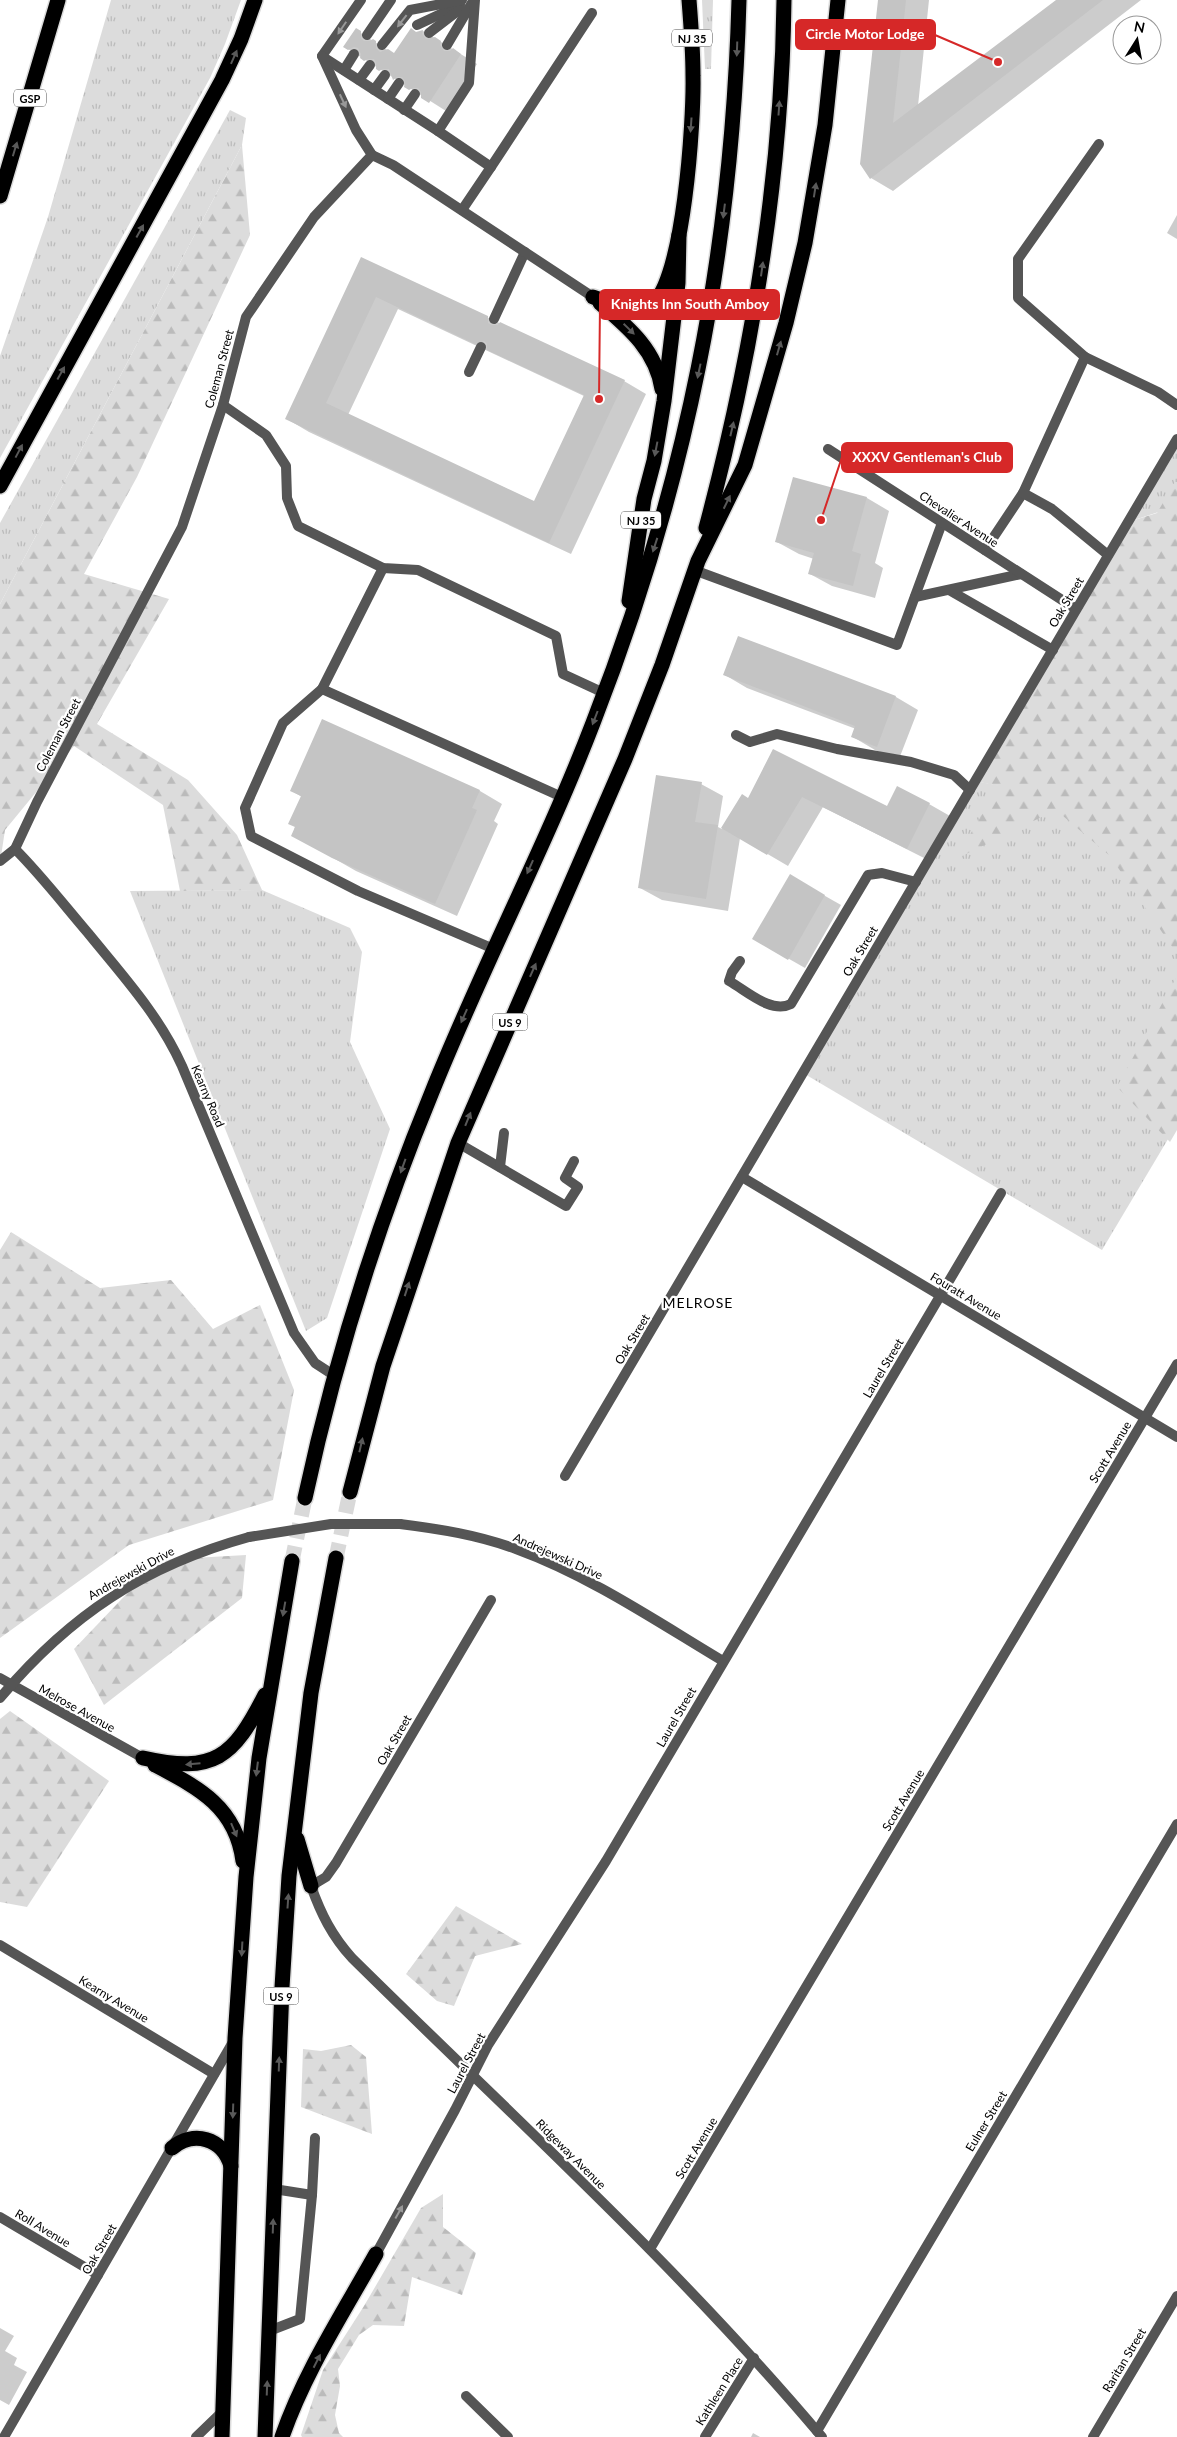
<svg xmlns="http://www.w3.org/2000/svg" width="1177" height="2437" viewBox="0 0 1177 2437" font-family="Lato,sans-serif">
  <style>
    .grass { fill: url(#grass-tufts) }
    .forest { fill: url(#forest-firs) }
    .shadow { fill: #0003; fill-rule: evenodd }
    .building { fill: #c4c4c4; fill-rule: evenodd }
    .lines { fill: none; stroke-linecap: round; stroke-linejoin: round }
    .highway-tunnel { stroke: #d9d9d9; stroke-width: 15; stroke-dasharray: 15 8; stroke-linecap: butt }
    .highway-casing { stroke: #dbdbdb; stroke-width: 18 }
    .lane { stroke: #555; stroke-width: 10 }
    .street { stroke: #555; stroke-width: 10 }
    .highway { stroke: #000; stroke-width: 15 }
    .street-bridge { stroke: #555; stroke-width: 10 }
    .oneway { fill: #999 }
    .oneway2 { fill: #595959 }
    .labels { text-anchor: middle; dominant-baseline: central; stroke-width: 4.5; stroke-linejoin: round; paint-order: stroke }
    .shield { fill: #fff; stroke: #4c4c4c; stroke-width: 1 }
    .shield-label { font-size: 11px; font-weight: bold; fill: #000 }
    .street-label { font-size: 12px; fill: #000; stroke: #fff }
    .neighbourhood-label { font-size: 14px; letter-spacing: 1px; fill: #000; stroke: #fff }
    .leader { fill: none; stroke: #d62828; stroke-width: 2 }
    .callout-dot { fill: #d62828; stroke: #fff; stroke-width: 2 }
    .callout { fill: #d62828; stroke: #d62828; stroke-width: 2 }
    .callout-label { font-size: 14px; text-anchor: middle; font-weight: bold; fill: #fff }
  </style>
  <defs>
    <pattern id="grass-tufts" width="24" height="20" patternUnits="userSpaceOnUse" patternTransform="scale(1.25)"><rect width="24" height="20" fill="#dcdcdc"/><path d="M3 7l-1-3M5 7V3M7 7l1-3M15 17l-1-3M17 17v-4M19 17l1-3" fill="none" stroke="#bbb"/></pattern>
    <pattern id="forest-firs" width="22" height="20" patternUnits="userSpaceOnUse" patternTransform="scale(1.25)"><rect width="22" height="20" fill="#dcdcdc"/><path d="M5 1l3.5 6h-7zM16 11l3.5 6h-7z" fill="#bbb"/></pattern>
  </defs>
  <rect width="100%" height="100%" fill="#fff"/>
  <g class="grass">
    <path d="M111 0H241L225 44 210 78 0 458V356L48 217Z"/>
    <path d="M702 0H713L711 69H705Z"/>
    <path d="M230 110 246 118 242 145 0 604V523Z"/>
    <path d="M1177 439V506L1128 522Z"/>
    <path d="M975 781 1115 808 1177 881V1124L1102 1250 803 1073Z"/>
    <path d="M262 890 350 928 362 952 350 1042 390 1129 327 1318 306 1331 130 891Z"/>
  </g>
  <g class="forest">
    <path d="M242 145 250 235 137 477 84 574 169 599 97 724 188 780 237 835 262 890 180 891 163 805 74 746 5 830 0 863V604Z"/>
    <path d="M1175 482H1177V954L1110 856 1056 810 956 859 998 786 975 781 1128 522 1157 513Z"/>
    <path d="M1177 976V1130L1170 1142 1117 1087Z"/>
    <path d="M11 1232 100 1288 171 1280 213 1329 260 1305 294 1390 273 1500 129 1545 0 1638V1250Z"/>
    <path d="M246 1555 242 1598 104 1705 74 1649 159 1560Z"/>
    <path d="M10 1711 109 1781 27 1907 0 1902V1719Z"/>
    <path d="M456 1906 522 1944 475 1956 454 2006 437 2001 406 1974Z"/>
    <path d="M351 2045 366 2057 372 2134 301 2107 303 2049 321 2051Z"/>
    <path d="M443 2194V2227L476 2253 462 2295 412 2277 404 2326 373 2325 359 2335 338 2369 340 2386 335 2415 339 2433 343 2437H302L301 2435 323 2370 364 2306 421 2208Z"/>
  </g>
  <g class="shadow">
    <path d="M879 0H929L918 106 1058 0H1141L893 191 871 178Z"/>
    <path d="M356 30 395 55 417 33 423 31 477 64 446 111 345 47Z"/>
    <path d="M1177 215V239L1167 233Z"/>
    <path d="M362 259 624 381 646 394 571 554 309 432 287 419ZM398 309 584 396 535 502 348 415Z"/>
    <path d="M794 478 867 498 889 511 875 563 883 568 875 598 832 586 810 574 814 559 799 554 777 542Z"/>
    <path d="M739 638 896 697 918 710 899 759 875 750 853 737 856 729 747 688 725 675Z"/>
    <path d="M323 721 480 791 502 804 494 821 498 824 457 916 356 871 293 835 302 797 292 791Z"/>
    <path d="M773 750 888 807 929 804 950 816 928 860 823 807 788 866 740 838 728 911 662 900 640 888 701 784 723 796 718 827 722 829 742 796 749 800Z"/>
    <path d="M790 876 841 905 805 968 754 939Z"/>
    <path d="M0 2328 14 2336 5 2351 17 2358 14 2365 27 2372 9 2405 0 2400Z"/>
    <path d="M753 2433 760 2437H751Z"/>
  </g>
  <g class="building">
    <path d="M878 0H906L893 123 1056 0H1103L870 179 860 164Z"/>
    <path d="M356 28 361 31V38L364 41H370L373 39 376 41V48L380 52 388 49 394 53 411 28 416 32 423 30 422 34 426 39 435 37 441 41 440 45 444 51H450L453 48 461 54 429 103 421 98V92L418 88H413L409 90 404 87 405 81 402 77H397L393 80 389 69H383L379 71 376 69V63L374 59H368L364 61 360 58 361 54 358 48 354 47 348 50 343 47Z"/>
    <path d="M361 257 488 316V323L492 325H498L500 322 625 380 549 543 285 419ZM376 297 475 344 484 341 487 344V350L584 395 534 501 326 403Z"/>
    <path d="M793 477 867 497 852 551 861 554 853 586 808 574 814 553 775 542Z"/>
    <path d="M738 636 896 696 877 747 851 737 855 726 723 675Z"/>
    <path d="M322 719 480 790 472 808 477 810 435 904 332 858 291 836 295 827 288 824 301 796 290 791Z"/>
    <path d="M773 749 887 806 897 786 930 803 907 849 802 797 767 855 721 828 742 794 748 798Z"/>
    <path d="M656 775 702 782 695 822 718 825 706 899 638 888Z"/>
    <path d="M790 874 825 895 788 960 752 939Z"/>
  </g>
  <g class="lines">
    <g class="highway-tunnel">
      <path d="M336 1558 350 1492"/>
      <path d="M292 1561 305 1498"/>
    </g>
    <g class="highway-casing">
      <g id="highway">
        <path d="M0 196 58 0"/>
        <path d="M593 297C611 303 633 317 651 305 684 284 694 118 693 76 693 51 691 25 689 0"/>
        <path d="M600 303C628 327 656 350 662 389"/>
        <path d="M0 486 222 80 241 39 255 0"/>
        <path d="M706 528C752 355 782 179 784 0"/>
        <path d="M629 601 644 499 654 461 664 401 678 283 679 235"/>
        <path d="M350 1492 383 1366 458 1143 625 759 662 665 698 561 745 465 786 323 805 243 825 125 838 0"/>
        <path d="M305 1498C335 1359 378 1223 432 1092 482 967 545 848 593 723 686 485 732 255 739 0"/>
        <path d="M143 1758C214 1774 233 1758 265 1695"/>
        <path d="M155 1765C199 1788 236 1807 243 1861"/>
        <path d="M297 1839 311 1886"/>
        <path d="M172 2148C193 2130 223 2138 231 2166"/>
        <path d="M222 2437 235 2038 246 1877 259 1758 292 1561"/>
        <path d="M265 2437 282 1987 289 1876 311 1693 336 1558"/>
        <path d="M282 2437C304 2373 343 2313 376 2254"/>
      </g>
    </g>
    <g class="lane">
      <path d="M417 25 460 5"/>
      <path d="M429 33 459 10"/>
      <path d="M367 35 391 0"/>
      <path d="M382 45 410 10 462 0"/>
      <path d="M447 45 473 1"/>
      <path d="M322 56 361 0"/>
      <path d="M323 57 438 131"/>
      <path d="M344 70 354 54"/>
      <path d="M359 80 370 65"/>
      <path d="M374 90 385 75"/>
      <path d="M388 99 399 83"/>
      <path d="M404 110 415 94"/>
      <path d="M491 167 592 13"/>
      <path d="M462 210 491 167 438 131 469 83 475 0"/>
      <path d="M494 319 525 252"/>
      <path d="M1085 357 1018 298V259L1099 144"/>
      <path d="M469 372 481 347"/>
      <path d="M223 405 266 435 286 466 287 498 298 526 383 568 418 570 556 636 563 674 604 693"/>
      <path d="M985 550 1023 493"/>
      <path d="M1108 555 1052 509 1023 493 1085 357 1158 392 1177 405"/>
      <path d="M383 568 322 689 562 797"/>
      <path d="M694 570 897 645 942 523"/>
      <path d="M949 590 1053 650"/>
      <path d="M915 597 1021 574"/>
      <path d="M322 689 283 723 245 808 251 836 358 891 494 949"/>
      <path d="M736 735 750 742 777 734 837 749 911 762 954 775 970 790"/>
      <path d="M0 861 15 849 37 802 182 527 223 405 246 317 314 217 372 155 356 130 322 56"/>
      <path d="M740 961 732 972 729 981C747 991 771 1014 791 1004L868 875 882 873 916 882"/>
      <path d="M458 1143 566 1206 578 1187 565 1178 574 1161"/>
      <path d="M500 1167 504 1133"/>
      <path d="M274 2189 312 2195"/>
      <path d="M269 2331 300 2319 312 2195 315 2138"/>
      <path d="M196 2437 223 2411"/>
    </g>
    <g class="street">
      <path d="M372 155 393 165 593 297"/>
      <path d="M828 449 1076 609"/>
      <path d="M15 849C41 875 64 905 88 933 123 976 159 1015 182 1066L294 1333 315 1363 335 1376"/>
      <path d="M742 1177 1177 1437"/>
      <path d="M565 1476 1177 439"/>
      <path d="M400 1524C440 1529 478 1535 516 1549 590 1576 656 1621 723 1661"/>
      <path d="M491 1600 336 1863 326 1877 311 1886C321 1914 332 1936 352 1958 511 2115 678 2266 822 2437"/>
      <path d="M0 1678 143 1758"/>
      <path d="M0 1698C70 1615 144 1566 249 1537"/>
      <path d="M0 1945 214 2074"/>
      <path d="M0 2217 98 2275"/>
      <path d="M650 2249 1177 1364"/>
      <path d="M376 2254 455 2110 488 2045 606 1861 1001 1193"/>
      <path d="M466 2396 508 2437"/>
      <path d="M817 2431 1177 1824"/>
      <path d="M4 2437 233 2042"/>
      <path d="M705 2437 754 2358"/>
      <path d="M1093 2437 1177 2296"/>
    </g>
    <use href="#highway" class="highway"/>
    <path class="street-bridge" d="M249 1537 331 1524H400"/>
  </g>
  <defs><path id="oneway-solid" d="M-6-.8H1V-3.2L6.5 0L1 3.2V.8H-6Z" transform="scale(1.25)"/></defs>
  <g class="oneway">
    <use href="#oneway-solid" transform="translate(402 21) rotate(128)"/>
    <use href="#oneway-solid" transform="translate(342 28) rotate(124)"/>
    <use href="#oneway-solid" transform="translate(343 101) rotate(65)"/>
    <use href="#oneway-solid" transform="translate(399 2212) rotate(-61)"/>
  </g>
  <g class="oneway2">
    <use href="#oneway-solid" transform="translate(737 49) rotate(92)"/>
    <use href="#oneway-solid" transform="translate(234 57) rotate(-66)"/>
    <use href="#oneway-solid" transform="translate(779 108) rotate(-86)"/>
    <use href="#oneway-solid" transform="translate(691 125) rotate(94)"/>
    <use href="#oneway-solid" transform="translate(15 149) rotate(-73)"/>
    <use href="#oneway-solid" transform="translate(815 190) rotate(-81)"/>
    <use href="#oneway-solid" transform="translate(724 211) rotate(97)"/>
    <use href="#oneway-solid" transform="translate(140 231) rotate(-61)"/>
    <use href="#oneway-solid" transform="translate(762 269) rotate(-82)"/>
    <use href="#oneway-solid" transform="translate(629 329) rotate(44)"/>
    <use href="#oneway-solid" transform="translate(779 348) rotate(-74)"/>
    <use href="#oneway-solid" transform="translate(699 371) rotate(102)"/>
    <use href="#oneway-solid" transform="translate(61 373) rotate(-61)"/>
    <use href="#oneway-solid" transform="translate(732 429) rotate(-77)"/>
    <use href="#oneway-solid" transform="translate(656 449) rotate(101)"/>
    <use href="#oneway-solid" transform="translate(19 451) rotate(-62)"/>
    <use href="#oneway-solid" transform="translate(727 502) rotate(-64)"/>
    <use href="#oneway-solid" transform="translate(655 545) rotate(108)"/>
    <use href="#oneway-solid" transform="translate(595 718) rotate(111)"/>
    <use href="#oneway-solid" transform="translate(530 867) rotate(114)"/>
    <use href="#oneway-solid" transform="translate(533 970) rotate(-66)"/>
    <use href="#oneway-solid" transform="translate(464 1016) rotate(114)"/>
    <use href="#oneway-solid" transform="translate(468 1119) rotate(-68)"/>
    <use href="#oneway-solid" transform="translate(403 1166) rotate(110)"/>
    <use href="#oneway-solid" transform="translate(407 1289) rotate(-72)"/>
    <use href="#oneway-solid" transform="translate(361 1445) rotate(-77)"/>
    <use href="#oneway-solid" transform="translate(284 1609) rotate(100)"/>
    <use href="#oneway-solid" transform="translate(193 1764) rotate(175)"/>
    <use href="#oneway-solid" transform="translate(257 1769) rotate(97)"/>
    <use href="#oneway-solid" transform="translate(234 1830) rotate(67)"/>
    <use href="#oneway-solid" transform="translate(288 1901) rotate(-86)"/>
    <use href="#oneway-solid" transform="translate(242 1949) rotate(93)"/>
    <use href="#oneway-solid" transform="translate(279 2064) rotate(-88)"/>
    <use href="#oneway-solid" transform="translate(233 2111) rotate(92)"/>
    <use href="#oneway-solid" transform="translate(273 2226) rotate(-88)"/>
    <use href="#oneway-solid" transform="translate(317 2361) rotate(-63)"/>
    <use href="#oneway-solid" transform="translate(267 2388) rotate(-88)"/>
  </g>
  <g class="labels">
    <g class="shield">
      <rect x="672" y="29.5" width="40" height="17" rx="4"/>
      <rect x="14" y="89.5" width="32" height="17" rx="4"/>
      <rect x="621" y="511.5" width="40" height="17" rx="4"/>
      <rect x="492.5" y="1013.5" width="35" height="17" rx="4"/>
      <rect x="263.5" y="1987.5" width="35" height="17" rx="4"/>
    </g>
    <g class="shield-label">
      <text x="692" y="38">NJ 35</text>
      <text x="30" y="98">GSP</text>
      <text x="641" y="520">NJ 35</text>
      <text x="510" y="1022">US 9</text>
      <text x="281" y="1996">US 9</text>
    </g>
    <g class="street-label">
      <text transform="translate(219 369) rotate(-75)">Coleman Street</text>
      <text transform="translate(959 519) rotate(33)">Chevalier Avenue</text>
      <text transform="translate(1066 602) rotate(-59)">Oak Street</text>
      <text transform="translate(58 735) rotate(-62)">Coleman Street</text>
      <text transform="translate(860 951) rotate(-59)">Oak Street</text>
      <text transform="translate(208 1096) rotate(67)">Kearny Road</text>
      <text transform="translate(966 1296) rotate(31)">Fouratt Avenue</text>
      <text transform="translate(632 1339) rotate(-59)">Oak Street</text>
      <text transform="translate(883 1368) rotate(-59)">Laurel Street</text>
      <text transform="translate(1110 1452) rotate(-59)">Scott Avenue</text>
      <text transform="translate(558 1556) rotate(24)">Andrejewski Drive</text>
      <text transform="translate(131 1573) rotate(-29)">Andrejewski Drive</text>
      <text transform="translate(77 1708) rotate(29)">Melrose Avenue</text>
      <text transform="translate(676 1717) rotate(-60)">Laurel Street</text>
      <text transform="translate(394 1740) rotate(-60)">Oak Street</text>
      <text transform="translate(903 1800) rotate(-59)">Scott Avenue</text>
      <text transform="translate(114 1999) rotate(31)">Kearny Avenue</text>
      <text transform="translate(466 2063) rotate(-62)">Laurel Street</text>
      <text transform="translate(986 2121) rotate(-59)">Eulner Street</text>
      <text transform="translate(696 2148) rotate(-59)">Scott Avenue</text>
      <text transform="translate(571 2154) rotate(45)">Ridgeway Avenue</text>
      <text transform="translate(43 2228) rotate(31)">Roll Avenue</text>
      <text transform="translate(99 2249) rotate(-60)">Oak Street</text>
      <text transform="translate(1124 2360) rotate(-59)">Raritan Street</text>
      <text transform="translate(719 2391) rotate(-58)">Kathleen Place</text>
    </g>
    <g class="neighbourhood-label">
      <text x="698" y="1302">MELROSE</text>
    </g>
  </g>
  <path class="leader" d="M998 62L935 35M599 399L600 304M821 520L842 457"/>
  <g class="callout-dot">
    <circle cx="998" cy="62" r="5"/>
    <circle cx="599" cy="399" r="5"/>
    <circle cx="821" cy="520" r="5"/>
  </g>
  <g class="callout">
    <rect x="796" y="20" width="139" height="29" rx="5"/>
    <rect x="600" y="290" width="179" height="29" rx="5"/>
    <rect x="842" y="443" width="170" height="29" rx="5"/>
  </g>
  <g class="callout-label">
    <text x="865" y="39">Circle Motor Lodge</text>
    <text x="690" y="309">Knights Inn South Amboy</text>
    <text x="927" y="462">XXXV Gentleman's Club</text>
  </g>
  <g transform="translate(1137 40) rotate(11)"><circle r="24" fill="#ffffff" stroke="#999999"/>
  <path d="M0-4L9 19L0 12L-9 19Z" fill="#000000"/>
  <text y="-8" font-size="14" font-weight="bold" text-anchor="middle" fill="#000000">N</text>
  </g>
</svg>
